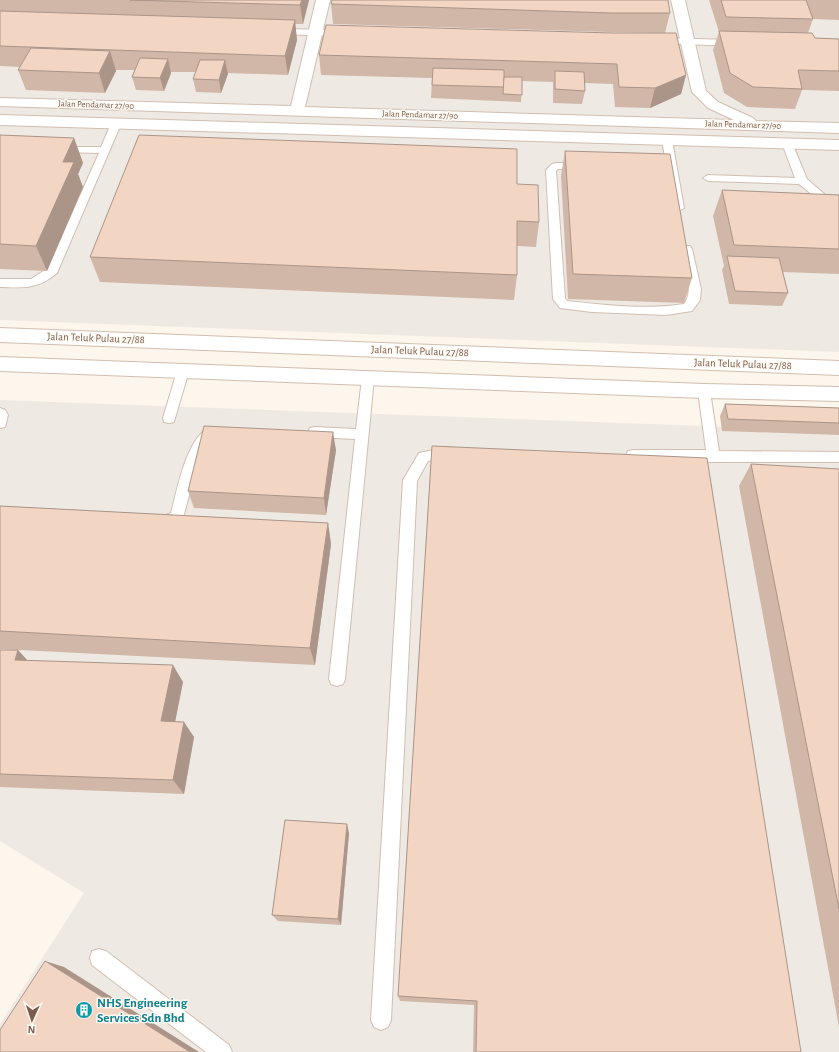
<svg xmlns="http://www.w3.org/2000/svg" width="839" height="1052" viewBox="0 0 839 1052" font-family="'Alegreya Sans',sans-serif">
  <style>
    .industrial { fill: #efe9e4 }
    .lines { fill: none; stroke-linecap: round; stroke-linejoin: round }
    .service-casing { stroke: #d1beb0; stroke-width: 2 }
    .minor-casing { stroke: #d1beb0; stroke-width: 2 }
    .tertiary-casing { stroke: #d1beb0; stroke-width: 2 }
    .service { fill: #fff; fill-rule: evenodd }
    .minor { fill: #fff; fill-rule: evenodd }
    .tertiary { fill: #fff; fill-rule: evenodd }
    .wall { fill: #d1b7a8 }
    .shaded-wall { fill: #aa9588 }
    .building { fill: #f3d5c3; stroke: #aa9588 }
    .labels { text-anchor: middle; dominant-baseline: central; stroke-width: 3; stroke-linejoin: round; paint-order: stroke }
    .far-street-label { font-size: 9px; fill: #7a5c4d; stroke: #fffaf3 }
    .street-label { font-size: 11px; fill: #7a5c4d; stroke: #fffaf3 }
    .near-culture-label { font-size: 13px; font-weight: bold; fill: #0d838f; stroke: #fffaf3; text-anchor: start }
  </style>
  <rect width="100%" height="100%" fill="#fdf6ec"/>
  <g class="industrial">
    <path d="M0 0H839V352L0 320Z"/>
    <path d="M0 400 839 431V1052H0V1024L84 893 0 841Z"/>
  </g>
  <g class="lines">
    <g class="service-casing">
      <g id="service">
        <path d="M278 29 343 30 347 33 343 36 275 34 274 32 275 30Z"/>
        <path d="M660 38 733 40 737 43 733 46 657 43 656 41 657 39Z"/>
        <path d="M116 121 121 124 57 273C38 289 24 288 0 287V279H31L48 268 99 153 59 152 54 149 55 147H101L111 124Z"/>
        <path d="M667 137 672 140 684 208 679 211 674 208 662 140Z"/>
        <path d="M787 140 792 143 807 179 837 205 839 209V226L835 225 827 207 799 184 708 181 703 178 708 175 795 178 782 143Z"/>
        <path d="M556 163H581L586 166 581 169H558L556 171 565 298 567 301C606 305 646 310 684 304 695 290 684 265 680 249L682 246H690L692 249 701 289 700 300 692 311 666 315 592 312 560 308 553 299 546 170 552 164Z"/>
        <path d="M183 366 187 368 189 371 175 418 174 422 169 423 164 422 163 418 177 371 179 368Z"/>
        <path d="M368 373 372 375 374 378 345 679 343 684 337 686 331 684 329 679 355 439 315 437 310 436 308 432 310 428 315 427 356 429 362 378 364 375Z"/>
        <path d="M704 386 708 388 710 391 719 451 839 452V462H713L633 460 628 459 626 455 628 451 633 450H706L698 391 700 388Z"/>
        <path d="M0 408 5 410 8 415 5 427 0 428Z"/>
        <path d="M211 427 216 428 218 432 201 453 182 521 166 529 156 527 154 523 156 519 171 513C177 491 187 435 211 427Z"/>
        <path d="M449 447 454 448 456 452 454 456 428 461 417 481 391 1020 388 1027 381 1030 374 1027 371 1020 403 480 419 453Z"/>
        <path d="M99 949 106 951 229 1045 232 1052H206L92 965 90 958 92 951Z"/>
      </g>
    </g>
    <g class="minor-casing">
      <g id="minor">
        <path d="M316 0H330L305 107 734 120 708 108 692 92 671 0H685L706 91 718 102 753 118 756 121 839 123V133L0 106V98L291 106Z"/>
        <path d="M0 115 839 140V150L0 125Z"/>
      </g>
    </g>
    <g class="tertiary-casing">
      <g id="tertiary">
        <path d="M0 328 839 361V375L0 342Z"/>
        <path d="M0 357 704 384 839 387V401L704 398 0 371Z"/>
      </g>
    </g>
    <use href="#service" class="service"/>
    <use href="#minor" class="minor"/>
    <use href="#tertiary" class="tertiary"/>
  </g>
  <g class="wall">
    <path d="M0 0H309L303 24H295L297 40 288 75 228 73 221 93 196 92 193 79 196 72H171V73L164 91 136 90 132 77 134 70H115L116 71 105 93 26 90 18 70 21 67 0 66Z"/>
    <path d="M709 0H839V20L813 19 808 33 815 38 839 39V91L802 90 795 109 747 107 724 93 713 50 719 32Z"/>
    <path d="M331 4 670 13 665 33 608 32 333 24Z"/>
    <path d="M613 33 686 75 681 94 650 108 615 107 613 84 584 83 585 91 582 104 553 103V82L522 81 521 102 431 98 432 78 321 75 319 55Z"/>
    <path d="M0 135 74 138 83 163 78 174 83 187 47 271 0 269Z"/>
    <path d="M565 151 692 278 684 303 568 299 561 176Z"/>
    <path d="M517 184 539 222 536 247 517 246V275L514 300 100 282 90 257Z"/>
    <path d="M722 190 839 195V274L783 272 788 293 782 306 729 304 722 270 724 266 713 216Z"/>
    <path d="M725 404 839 408V435L722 431 720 416Z"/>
    <path d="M432 446 801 1052H473L474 1005 400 1001 398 996Z"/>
    <path d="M336 450 326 515 194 508 188 491Z"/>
    <path d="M751 464 839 469V1027L739 486Z"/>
    <path d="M0 506 328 523 331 544 315 665 0 649Z"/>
    <path d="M0 650H18L27 660 183 682 175 722 194 737 184 794 0 787Z"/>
    <path d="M349 833 341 925 278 921 272 915Z"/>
  </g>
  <g class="shaded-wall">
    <path d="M302 0H309L303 24 300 5Z"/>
    <path d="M295 20 297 40 288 75 285 56Z"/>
    <path d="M110 51 116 71 105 93 99 73Z"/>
    <path d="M168 59 171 73 164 91 160 78Z"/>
    <path d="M225 60 228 74 221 93 219 80Z"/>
    <path d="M686 75 681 94 650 108 655 88Z"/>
    <path d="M74 138 83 163 78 174 83 187 47 271 36 246 63 162Z"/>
    <path d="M333 432 336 450 326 515 324 498Z"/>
    <path d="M328 523 331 544 315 665 310 648Z"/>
    <path d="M18 650 34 668 15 660Z"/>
    <path d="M173 665 183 682 172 737 161 721Z"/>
    <path d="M184 722 194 737 184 794 173 780Z"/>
    <path d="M347 824 349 833 341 925 338 919Z"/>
    <path d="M45 961 64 967 199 1052H190Z"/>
  </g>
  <g class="building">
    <path d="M130 0H302L300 5Z"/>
    <path d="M332 0H668L670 13H611L331 4Z"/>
    <path d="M721 0H806L813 19 726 17Z"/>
    <path d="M0 11 295 20 285 56 0 46Z"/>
    <path d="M326 25 613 33H676L686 75 655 88 619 87 617 64 319 55Z"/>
    <path d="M719 31 812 33 815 38 839 39V71L798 70 802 89 753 87 730 73Z"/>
    <path d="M31 48 110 51 99 73 18 70Z"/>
    <path d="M140 58 168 59 160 78 132 77Z"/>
    <path d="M200 60H225L219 80 193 79Z"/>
    <path d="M433 68 504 70V87L432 85Z"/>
    <path d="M555 71 584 72 585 91 555 89Z"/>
    <path d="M504 77H522V95L503 94Z"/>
    <path d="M0 135 74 138 63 162H74L36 246 0 244Z"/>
    <path d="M139 135 517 149V184L538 185 539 222 517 221V275L90 257Z"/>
    <path d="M565 151 670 154 692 278 573 274Z"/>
    <path d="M722 190 839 195V249L734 245Z"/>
    <path d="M727 256 779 258 788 293 735 291Z"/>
    <path d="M725 404 839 408V423L728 419Z"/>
    <path d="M204 426 333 432 324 498 188 491Z"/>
    <path d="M432 446 707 458 801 1052H476L477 1001 398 996Z"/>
    <path d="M751 464 839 469V909Z"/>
    <path d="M0 506 328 523 310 648 0 631Z"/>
    <path d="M0 650H18L15 660 173 665 161 721 184 722 173 780 0 774Z"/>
    <path d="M285 820 347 824 338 919 272 915Z"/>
    <path d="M45 961 190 1052H0V1030Z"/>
  </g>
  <defs>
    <g id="building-disc" transform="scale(0.9)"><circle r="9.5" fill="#0f9aa8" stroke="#fffaf3"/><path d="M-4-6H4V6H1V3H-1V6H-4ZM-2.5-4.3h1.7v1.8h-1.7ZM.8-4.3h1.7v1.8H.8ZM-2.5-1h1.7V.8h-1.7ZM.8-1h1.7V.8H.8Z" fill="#fff"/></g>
  </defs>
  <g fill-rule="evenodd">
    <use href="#building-disc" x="84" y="1010"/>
  </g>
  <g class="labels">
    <g class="far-street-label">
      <text transform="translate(96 105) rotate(2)">Jalan Pendamar 27/90</text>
      <text transform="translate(420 115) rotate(2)">Jalan Pendamar 27/90</text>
      <text transform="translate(743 125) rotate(2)">Jalan Pendamar 27/90</text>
    </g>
    <g class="street-label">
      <text transform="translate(96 338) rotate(2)">Jalan Teluk Pulau 27/88</text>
      <text transform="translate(420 351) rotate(2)">Jalan Teluk Pulau 27/88</text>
      <text transform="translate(743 364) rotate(2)">Jalan Teluk Pulau 27/88</text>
    </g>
    <g class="near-culture-label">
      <text x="97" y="1003">NHS Engineering<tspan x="97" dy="15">Services Sdn Bhd</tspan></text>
    </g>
  </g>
  <g transform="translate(32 1020) rotate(183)" stroke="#fffaf3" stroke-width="3" paint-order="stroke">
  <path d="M0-3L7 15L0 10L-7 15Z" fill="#7a5c4d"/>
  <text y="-6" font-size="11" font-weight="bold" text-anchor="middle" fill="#7a5c4d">N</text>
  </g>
</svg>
